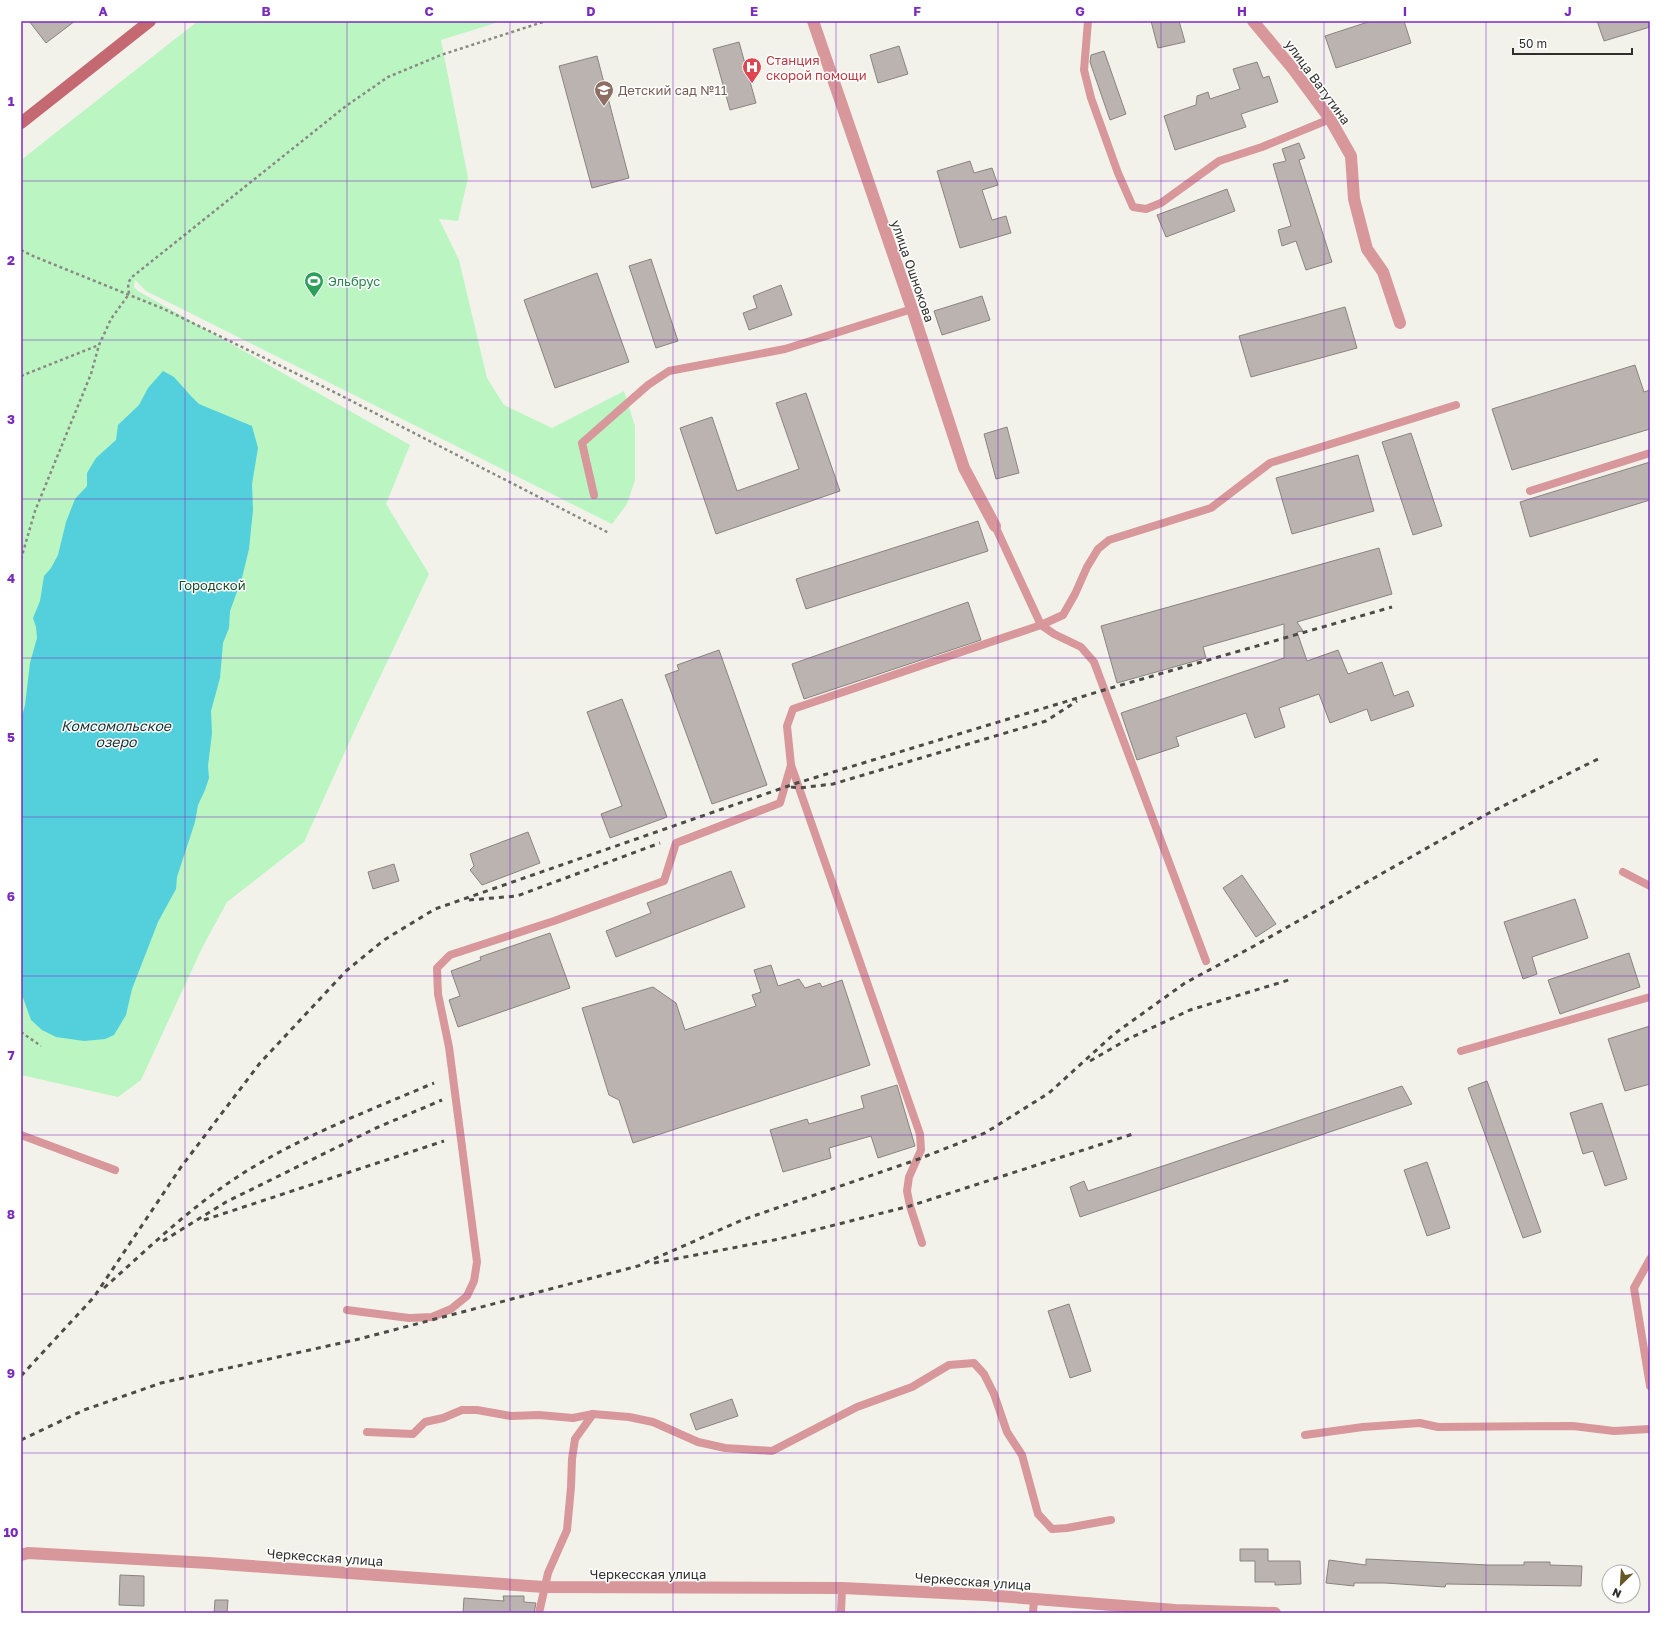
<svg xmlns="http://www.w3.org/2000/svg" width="1671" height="1634" viewBox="0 0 1671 1634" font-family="'Golos Text',sans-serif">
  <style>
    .green { fill: #baf5c2 }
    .water { fill: #53d0db }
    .building { fill: #bab3af; stroke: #8b8380 }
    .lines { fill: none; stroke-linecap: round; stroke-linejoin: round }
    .path { stroke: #8a8984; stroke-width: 2.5; stroke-dasharray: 3 3; stroke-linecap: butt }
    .lane { stroke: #d7979b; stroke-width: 8 }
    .street { stroke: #d7979b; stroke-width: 12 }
    .secondary { stroke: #c46972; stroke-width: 12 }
    .rail { stroke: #4b4b47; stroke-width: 3; stroke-dasharray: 5 5; stroke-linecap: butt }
    .grid { fill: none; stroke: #7b2cbf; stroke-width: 1; stroke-opacity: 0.55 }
    .labels { text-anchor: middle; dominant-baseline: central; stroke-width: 3; stroke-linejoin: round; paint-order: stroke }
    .health-label { font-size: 13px; fill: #be3a42; stroke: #fff; text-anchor: start }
    .street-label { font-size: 13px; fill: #2f2f2c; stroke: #fff }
    .education-label { font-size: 13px; fill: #785e54; stroke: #fff; text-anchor: start }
    .leisure-label { font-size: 13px; fill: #27864d; stroke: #fff; text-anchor: start }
    .park-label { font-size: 13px; fill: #194b25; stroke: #fff }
    .water-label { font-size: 14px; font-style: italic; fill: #182e30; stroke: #fff }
    .neatline { fill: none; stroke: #7b2cbf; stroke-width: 1.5 }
    .grid-label { font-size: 13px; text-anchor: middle; font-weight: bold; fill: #7b2cbf }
  </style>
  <rect width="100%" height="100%" fill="#f3f2ea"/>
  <path class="green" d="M198 21H502L441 40 468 178 458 221 439 219 459 260 487 378 504 405 552 428 624 391 635 426V480L627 504 612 524 146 291 135 280 134 287 138 291 410 445 386 504 429 574 358 723 304 842 227 902 202 948 141 1080 118 1097 21 1075V160Z"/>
  <path class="water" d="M163 371 174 377 190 395 199 404 252 426 258 448 252 484 253 510 249 549 242 578 230 611 229 628 223 643 220 678 211 711 212 733 208 766 209 778 205 790 198 805 195 822 177 877 176 889 158 922 132 989 126 1015 114 1035 105 1039 84 1041 56 1037 42 1030 31 1020 21 992V720L25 705 30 663 37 638 36 627 33 618 40 601 44 576 51 568 58 555 66 522 75 499 87 486V473L96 458 116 440 118 425 139 405 148 388Z"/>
  <g class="building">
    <path d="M29 21H75L46 43Z"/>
    <path d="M1151 21H1179L1185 42 1158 48Z"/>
    <path d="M1371 21H1404L1411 43 1336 68 1325 36Z"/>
    <path d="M1597 21H1650V27L1604 41Z"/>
    <path d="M739 42 756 103 730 110 713 49Z"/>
    <path d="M899 46 908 74 878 83 870 55Z"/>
    <path d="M1104 51 1126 114 1110 120 1090 62 1091 55Z"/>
    <path d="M597 56 629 178 592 188 559 66Z"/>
    <path d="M1257 62 1263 78 1269 76 1278 102 1241 114 1246 127 1175 150 1164 116 1196 105 1197 96 1208 92 1210 99 1240 89 1233 69Z"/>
    <path d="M1299 143 1305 158 1299 160 1332 262 1306 270 1296 241 1282 246 1278 230 1291 226 1273 164 1286 161 1282 149Z"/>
    <path d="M970 161 974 173 992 168 998 185 982 190 992 220 1006 216 1011 233 960 248 937 171Z"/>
    <path d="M1227 189 1235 211 1166 237 1157 215Z"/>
    <path d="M651 259 678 341 656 348 629 266Z"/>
    <path d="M597 273 629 362 555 388 524 300Z"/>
    <path d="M781 285 792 315 749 330 743 313 757 308 753 296Z"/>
    <path d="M982 296 990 320 942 335 934 311Z"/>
    <path d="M1345 307 1357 348 1251 377 1239 336Z"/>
    <path d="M1635 365 1644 392 1650 390V429L1512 470 1492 409Z"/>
    <path d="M806 393 840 491 716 534 680 428 712 417 737 491 799 469 776 403Z"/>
    <path d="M1007 427 1019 473 996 479 984 434Z"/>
    <path d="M1411 433 1442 526 1413 535 1382 442Z"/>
    <path d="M1358 455 1374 511 1292 534 1276 478Z"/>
    <path d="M1650 462V500L1530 537 1520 502Z"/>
    <path d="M978 521 988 551 806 609 796 579Z"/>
    <path d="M1379 548 1392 594 1297 622 1303 631 1297 632 1307 661 1338 650 1348 674 1382 662 1394 696 1408 691 1414 706 1371 721 1367 709 1330 723 1319 694 1279 708 1285 727 1255 738 1246 713 1176 737 1179 746 1137 760 1121 713 1284 658V624L1203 647 1206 658 1117 683 1101 626Z"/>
    <path d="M968 602 981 640 804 699 792 664Z"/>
    <path d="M719 650 767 785 712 804 665 675 679 670 677 665Z"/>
    <path d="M622 699 667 817 610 838 601 814 622 806 587 712Z"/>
    <path d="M528 832 540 863 482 885 470 870 474 866 470 854Z"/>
    <path d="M394 864 399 881 373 889 368 872Z"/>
    <path d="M731 871 745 907 616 957 606 931 651 913 647 903Z"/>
    <path d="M1242 875 1276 924 1256 937 1223 888Z"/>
    <path d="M1575 899 1588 938 1532 957 1537 974 1523 979 1504 922Z"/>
    <path d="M550 933 570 988 458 1027 449 1000 460 996 451 971 481 960 480 957Z"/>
    <path d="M1629 953 1640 987 1560 1014 1548 980Z"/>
    <path d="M771 965 778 986 799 979 805 988 820 983 822 987 842 980 870 1065 633 1143 619 1100 609 1095 582 1008 653 987 676 1003 685 1030 756 1006 752 995 761 992 754 970Z"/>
    <path d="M1650 1026V1084L1625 1091 1608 1039Z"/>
    <path d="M1487 1081 1541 1232 1523 1238 1468 1088Z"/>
    <path d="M897 1085 915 1146 878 1158 871 1136 829 1148 831 1158 783 1172 770 1130 807 1119 809 1124 864 1108 861 1096Z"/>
    <path d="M1402 1086 1412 1104 1080 1217 1070 1187 1084 1181 1088 1191Z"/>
    <path d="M1602 1103 1627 1179 1605 1186 1593 1151 1583 1154 1570 1113Z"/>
    <path d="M1427 1162 1450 1228 1427 1236 1404 1170Z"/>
    <path d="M1069 1304 1091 1371 1070 1378 1048 1311Z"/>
    <path d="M732 1399 738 1416 696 1430 690 1414Z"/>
    <path d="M1240 1549H1268V1561H1300L1301 1584 1275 1585V1582H1255V1561H1240Z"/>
    <path d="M1366 1559 1488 1565H1524V1562H1550V1565L1582 1566 1581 1586 1446 1584 1445 1587 1385 1583H1354V1586L1326 1583 1329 1560 1366 1565Z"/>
    <path d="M120 1575 144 1576V1606L119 1605Z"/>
    <path d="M503 1596H524V1602L536 1603 534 1613H463L464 1598 504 1601Z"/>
    <path d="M215 1600H228L227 1613H214Z"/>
  </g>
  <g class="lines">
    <g class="path">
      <path d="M21 250 33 256 164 309 332 391 609 533"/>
      <path d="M21 376 99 345"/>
      <path d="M21 559 35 511 91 374 99 345 111 319 129 294 128 283 132 277 346 106 388 77 441 55 546 21"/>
      <path d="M21 1032 41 1046"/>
    </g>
    <g class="lane">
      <path d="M1088 21 1084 70 1091 98 1118 173 1133 207 1146 209 1161 203 1219 161 1262 147 1330 119"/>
      <path d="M1530 491 1650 453"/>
      <path d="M594 495 582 443 648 385 669 371 785 349 912 309"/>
      <path d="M791 765 920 1134 921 1150 909 1177 907 1191 910 1206 922 1243"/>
      <path d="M1623 872 1650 886"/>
      <path d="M1206 961 1094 662 1081 647 1054 634 1041 625 1063 615 1075 594 1087 567 1098 549 1109 540 1211 508 1270 463 1456 405"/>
      <path d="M1461 1051 1650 997"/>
      <path d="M21 1135 115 1170"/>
      <path d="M1650 1259 1634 1288 1650 1386"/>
      <path d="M347 1310 409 1318 432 1317 451 1309 467 1296 474 1281 477 1262 449 1047 438 994 437 968 450 955 554 921 664 881 676 843 780 803 791 765 787 726 793 709 1041 625 995 526"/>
      <path d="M367 1432 413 1434 425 1422 443 1418 462 1410H477L511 1416 539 1415 573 1418 593 1414 629 1417 653 1422 698 1442 725 1448 772 1451 857 1407 912 1387 949 1365 974 1363 984 1374 994 1394 1007 1432 1022 1455 1038 1514 1052 1529 1067 1528 1111 1520"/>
      <path d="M1305 1435 1363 1427 1420 1423 1438 1427 1573 1426 1614 1431 1650 1429"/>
      <path d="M539 1613 548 1573 567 1530 571 1487 572 1459 575 1439 593 1414"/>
      <path d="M841 1613 842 1588"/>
      <path d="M1033 1613 1034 1599"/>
    </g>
    <g class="street">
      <path d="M813 21 912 309 964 468 995 526"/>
      <path d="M1253 21 1293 69 1330 119 1351 156 1354 199 1367 249 1383 272 1400 323"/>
      <path d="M21 1555 28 1553 209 1563 544 1587 842 1588 985 1595 1175 1610 1275 1613"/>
    </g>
    <path class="secondary" d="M21 123 150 21"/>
    <g class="rail">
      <path d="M791 787 799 788 833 784 1046 721 1077 701"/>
      <path d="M469 900 517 896 660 843"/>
      <path d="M1090 1061 1128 1039 1190 1010 1292 979"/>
      <path d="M204 1220 444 1141"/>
      <path d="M163 1241 226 1202 376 1128 442 1100"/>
      <path d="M654 1263 779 1239 910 1206 1136 1133"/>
      <path d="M104 1288C153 1244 202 1196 260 1163 315 1131 375 1108 434 1083"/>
      <path d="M21 1376 94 1297 181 1167 260 1063 346 971 384 940 435 909 797 783 1104 690 1392 607"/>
      <path d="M21 1440 84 1410 161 1383 359 1339 638 1266 742 1220 916 1160 985 1133 1049 1093 1114 1034 1185 983 1254 946 1487 814 1600 758"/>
    </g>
  </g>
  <path class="grid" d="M185 21V1613M347 21V1613M510 21V1613M673 21V1613M836 21V1613M998 21V1613M1161 21V1613M1324 21V1613M1486 21V1613M21 181H1650M21 340H1650M21 499H1650M21 658H1650M21 817H1650M21 976H1650M21 1135H1650M21 1294H1650M21 1453H1650"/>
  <defs>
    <g id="hospital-pin" transform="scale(1)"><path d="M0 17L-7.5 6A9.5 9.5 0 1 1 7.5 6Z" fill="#e0444e" stroke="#fff"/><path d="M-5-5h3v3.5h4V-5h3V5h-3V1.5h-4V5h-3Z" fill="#fff"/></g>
    <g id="school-pin" transform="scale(1)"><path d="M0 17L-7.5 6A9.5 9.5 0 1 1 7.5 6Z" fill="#8d6e63" stroke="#fff"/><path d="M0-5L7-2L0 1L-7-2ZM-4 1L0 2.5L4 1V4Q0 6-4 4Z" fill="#fff"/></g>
    <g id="stadium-pin" transform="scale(1)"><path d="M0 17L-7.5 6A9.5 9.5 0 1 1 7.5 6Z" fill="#2e9e5b" stroke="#fff"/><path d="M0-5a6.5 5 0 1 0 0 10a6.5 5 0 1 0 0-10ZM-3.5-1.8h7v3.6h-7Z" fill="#fff"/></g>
  </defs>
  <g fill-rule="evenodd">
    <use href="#hospital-pin" x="752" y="67"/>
    <use href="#school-pin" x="604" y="90"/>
    <use href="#stadium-pin" x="314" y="281"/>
  </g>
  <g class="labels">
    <g class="health-label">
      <text x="766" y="60">Станция<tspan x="766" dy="15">скорой помощи</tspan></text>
    </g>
    <g class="street-label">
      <text transform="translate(1318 82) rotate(54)">улица Ватутина</text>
      <text transform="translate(913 271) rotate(71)">улица Ошнокова</text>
      <text transform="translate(325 1557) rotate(4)">Черкесская улица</text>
      <text x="648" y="1574">Черкесская улица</text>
      <text transform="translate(973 1581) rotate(4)">Черкесская улица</text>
    </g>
    <g class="education-label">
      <text x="618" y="90">Детский сад №11</text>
    </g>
    <g class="leisure-label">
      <text x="328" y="281">Эльбрус</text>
    </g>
    <g class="park-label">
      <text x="212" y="585">Городской</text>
    </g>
    <g class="water-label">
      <text x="116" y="725">Комсомольское<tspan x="116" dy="16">озеро</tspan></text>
    </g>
  </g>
  <rect width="1671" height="1634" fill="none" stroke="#ffffff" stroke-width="44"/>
  <g transform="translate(1621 1584) rotate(205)"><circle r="19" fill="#ffffff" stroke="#acacab"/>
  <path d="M0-3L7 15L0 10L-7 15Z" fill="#645825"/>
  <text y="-6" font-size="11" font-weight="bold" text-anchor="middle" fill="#2f2f2c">N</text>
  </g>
  <path d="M1513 48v6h119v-6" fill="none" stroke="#2f2f2c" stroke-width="2"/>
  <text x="1519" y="48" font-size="12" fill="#2f2f2c" stroke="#ffffff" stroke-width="3" paint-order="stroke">50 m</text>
  <rect x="22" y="22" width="1627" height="1590" class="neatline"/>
  <g class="grid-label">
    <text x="103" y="16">A</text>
    <text x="266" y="16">B</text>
    <text x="429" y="16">C</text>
    <text x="591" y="16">D</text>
    <text x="754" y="16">E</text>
    <text x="917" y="16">F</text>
    <text x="1080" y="16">G</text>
    <text x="1242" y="16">H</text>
    <text x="1405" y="16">I</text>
    <text x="1568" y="16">J</text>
    <text x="11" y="106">1</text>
    <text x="11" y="265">2</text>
    <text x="11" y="424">3</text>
    <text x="11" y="583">4</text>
    <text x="11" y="742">5</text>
    <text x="11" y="901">6</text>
    <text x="11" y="1060">7</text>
    <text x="11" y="1219">8</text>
    <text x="11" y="1378">9</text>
    <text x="11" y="1537">10</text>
  </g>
</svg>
